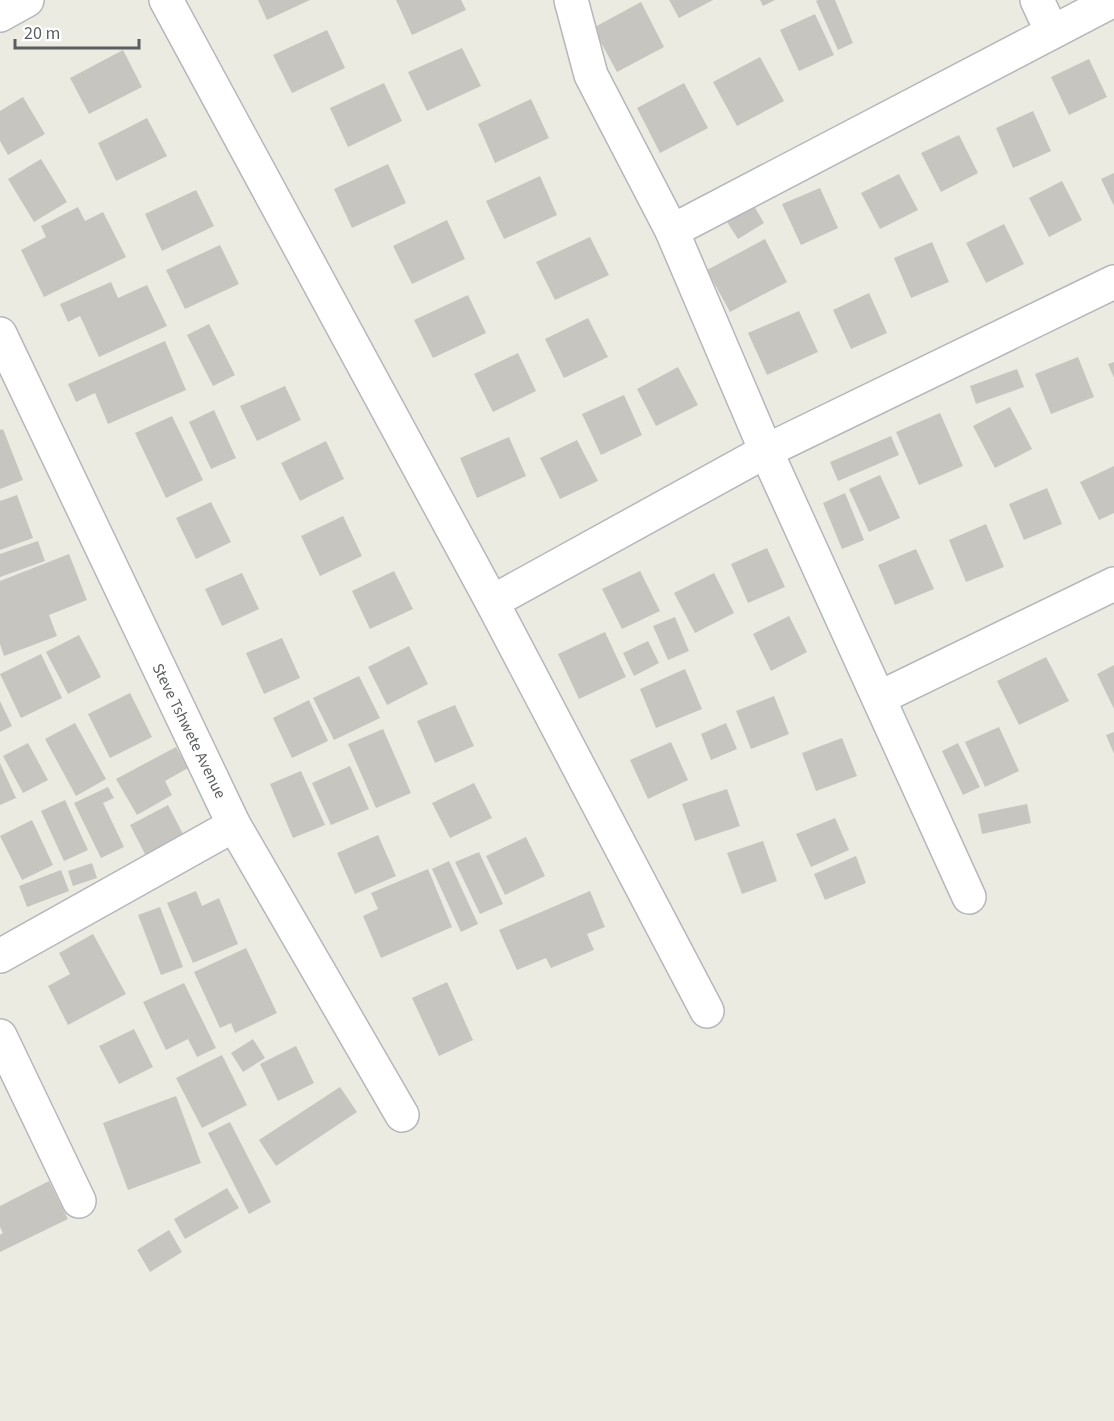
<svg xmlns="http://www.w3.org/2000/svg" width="1114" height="1421" viewBox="0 0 1114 1421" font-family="'Source Sans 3',sans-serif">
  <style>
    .building { fill: #c7c5bf }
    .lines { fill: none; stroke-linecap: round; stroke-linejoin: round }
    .street-casing { stroke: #b4b7bb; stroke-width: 36 }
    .street { stroke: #fff; stroke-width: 33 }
    .labels { text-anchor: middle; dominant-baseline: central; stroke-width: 6; stroke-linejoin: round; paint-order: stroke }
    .street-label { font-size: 16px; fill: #5a5d61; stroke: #fff }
  </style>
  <rect width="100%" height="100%" fill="#ecebe2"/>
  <g class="building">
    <path d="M258 0H310L267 20Z"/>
    <path d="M396 0H461L466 10 412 35Z"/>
    <path d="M669 0H713L679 18Z"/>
    <path d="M760 0H775L763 6Z"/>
    <path d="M818 0H835L853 43 838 50 816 1Z"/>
    <path d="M641 2 664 47 617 72 593 28Z"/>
    <path d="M815 14 834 55 799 71 780 30Z"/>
    <path d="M327 30 345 68 292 93 273 55Z"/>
    <path d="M462 48 481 86 427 111 408 72Z"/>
    <path d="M123 50 142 87 89 114 70 78Z"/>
    <path d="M760 57 784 101 737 126 713 82Z"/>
    <path d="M1089 59 1107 97 1069 115 1051 77Z"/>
    <path d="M384 83 402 121 348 147 330 108Z"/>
    <path d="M684 83 708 128 660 153 637 108Z"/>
    <path d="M23 97 45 134 8 155 0 141V111Z"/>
    <path d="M531 99 549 138 495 163 478 124Z"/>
    <path d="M1033 111 1051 151 1013 168 996 128Z"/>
    <path d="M147 118 167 156 116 181 98 143Z"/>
    <path d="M959 135 978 173 941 192 921 153Z"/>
    <path d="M41 159 67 202 34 222 8 179Z"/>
    <path d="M388 164 406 203 352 228 334 189Z"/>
    <path d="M1114 173V206L1101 179Z"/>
    <path d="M899 174 918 210 880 229 861 193Z"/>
    <path d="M540 176 557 215 504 239 486 201Z"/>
    <path d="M1062 181 1082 220 1049 237 1029 198Z"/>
    <path d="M820 188 838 228 801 245 782 204Z"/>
    <path d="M196 190 214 226 162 251 145 214Z"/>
    <path d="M754 206 764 223 738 239 727 222Z"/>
    <path d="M78 207 85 221 103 212 126 257 44 297 21 250 46 237 41 226Z"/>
    <path d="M447 220 465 259 412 284 393 246Z"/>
    <path d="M1004 224 1024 264 986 283 966 243Z"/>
    <path d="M590 237 609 275 555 300 536 262Z"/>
    <path d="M765 239 787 282 730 312 707 270Z"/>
    <path d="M932 242 949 282 911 298 894 258Z"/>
    <path d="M220 245 239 284 185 309 166 270Z"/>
    <path d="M111 282 118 298 147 285 167 326 99 357 80 316 68 322 60 304Z"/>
    <path d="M869 293 887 333 851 349 833 310Z"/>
    <path d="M468 295 486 333 433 358 414 320Z"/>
    <path d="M799 311 818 352 767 375 748 333Z"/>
    <path d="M588 318 608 357 564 378 545 339Z"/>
    <path d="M209 324 235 375 213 386 187 335Z"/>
    <path d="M165 341 186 390 108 424 95 393 76 402 68 384Z"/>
    <path d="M518 353 536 391 493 412 474 374Z"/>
    <path d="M1078 357 1094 397 1051 414 1035 374Z"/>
    <path d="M1114 362V378L1108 364Z"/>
    <path d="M678 367 698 405 656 426 637 389Z"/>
    <path d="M1017 369 1024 387 976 404 970 386Z"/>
    <path d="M285 386 301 420 257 441 240 406Z"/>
    <path d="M624 395 642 435 601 455 582 414Z"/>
    <path d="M1010 407 1032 449 995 468 973 426Z"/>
    <path d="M214 410 236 458 211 469 189 422Z"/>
    <path d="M940 413 963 466 919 485 896 432Z"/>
    <path d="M172 416 203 480 166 498 135 433Z"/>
    <path d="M3 429 23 480 0 489V430Z"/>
    <path d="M891 436 899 455 838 481 830 462Z"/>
    <path d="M509 437 526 476 477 498 460 458Z"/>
    <path d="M577 440 598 481 560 499 540 458Z"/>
    <path d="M326 441 344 479 300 501 281 463Z"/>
    <path d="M1114 466V513L1099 520 1080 482Z"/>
    <path d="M880 475 900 518 869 532 849 489Z"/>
    <path d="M1047 488 1062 524 1024 540 1009 504Z"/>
    <path d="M845 493 864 540 842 549 823 503Z"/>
    <path d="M17 495 33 538 0 550V501Z"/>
    <path d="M211 502 231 542 196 559 176 518Z"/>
    <path d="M343 516 362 556 320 576 301 536Z"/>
    <path d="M986 524 1004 567 966 582 949 540Z"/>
    <path d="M38 541 45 561 0 577V554Z"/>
    <path d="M767 548 785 587 748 603 731 564Z"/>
    <path d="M916 549 934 589 895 605 878 565Z"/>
    <path d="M69 554 87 600 49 615 57 636 4 656 0 644V581Z"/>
    <path d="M394 571 413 609 370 629 352 591Z"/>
    <path d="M640 571 660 611 622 629 602 589Z"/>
    <path d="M242 573 259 609 222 626 205 589Z"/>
    <path d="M714 573 734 613 695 633 674 593Z"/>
    <path d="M789 616 807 652 771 671 753 634Z"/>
    <path d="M675 617 689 651 668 660 653 626Z"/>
    <path d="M605 632 626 677 579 699 558 654Z"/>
    <path d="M79 635 101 677 68 694 46 652Z"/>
    <path d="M282 638 300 678 264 694 246 653Z"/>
    <path d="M648 641 659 663 634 676 623 653Z"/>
    <path d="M409 646 428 684 387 705 368 667Z"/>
    <path d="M41 654 62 698 21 718 0 674Z"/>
    <path d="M1046 657 1069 701 1019 725 997 681Z"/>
    <path d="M1114 665V709L1097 674Z"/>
    <path d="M685 669 702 709 656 728 640 689Z"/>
    <path d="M359 676 380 718 334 740 313 698Z"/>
    <path d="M130 693 152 737 110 758 88 714Z"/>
    <path d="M774 696 789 734 751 749 736 711Z"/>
    <path d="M309 700 328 741 292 758 273 718Z"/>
    <path d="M0 701 12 726 0 732Z"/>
    <path d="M455 705 474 746 435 763 417 721Z"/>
    <path d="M75 723 106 779 76 796 45 739Z"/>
    <path d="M726 723 737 749 711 760 701 734Z"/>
    <path d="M999 727 1019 771 985 787 965 742Z"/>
    <path d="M383 729 411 793 376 808 348 744Z"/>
    <path d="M1114 732V754L1106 735Z"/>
    <path d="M842 738 857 776 816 791 802 753Z"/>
    <path d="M671 742 688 780 648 799 630 760Z"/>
    <path d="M28 743 48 780 23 793 3 756Z"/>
    <path d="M958 743 980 787 963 795 942 751Z"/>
    <path d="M176 747 188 768 165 781 172 795 137 815 116 779Z"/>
    <path d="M0 763 16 798 0 805Z"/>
    <path d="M350 766 369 809 331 825 312 783Z"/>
    <path d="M301 771 325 825 293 838 270 784Z"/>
    <path d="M474 783 492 818 450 838 432 803Z"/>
    <path d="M108 787 114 798 103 803 124 847 101 858 74 803Z"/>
    <path d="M727 789 740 826 695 841 682 804Z"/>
    <path d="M65 800 88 850 64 861 41 811Z"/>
    <path d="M1027 804 1031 823 982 834 978 814Z"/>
    <path d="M168 805 184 836 146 856 130 825Z"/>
    <path d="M835 818 849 850 811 867 796 834Z"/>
    <path d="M32 820 53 865 22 880 0 836Z"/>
    <path d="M378 835 396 876 355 894 337 853Z"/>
    <path d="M526 837 545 876 505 895 486 856Z"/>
    <path d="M763 841 777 881 742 894 727 853Z"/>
    <path d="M479 852 503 904 480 914 455 862Z"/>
    <path d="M856 856 866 883 825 900 814 874Z"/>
    <path d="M449 861 478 924 461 932 432 869Z"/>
    <path d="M92 863 97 878 73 886 68 871Z"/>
    <path d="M428 869 452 927 381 958 363 916 378 909 371 893Z"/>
    <path d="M61 870 69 891 27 907 19 886Z"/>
    <path d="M196 891 202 906 219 898 238 944 193 963 167 903Z"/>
    <path d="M590 891 605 927 587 934 594 950 551 968 546 958 517 970 499 930Z"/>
    <path d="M160 907 183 967 161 975 138 915Z"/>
    <path d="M93 934 126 994 68 1025 48 986 70 974 59 953Z"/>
    <path d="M246 948 277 1013 235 1033 231 1023 220 1028 194 972Z"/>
    <path d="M447 982 473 1040 439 1056 412 998Z"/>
    <path d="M184 983 216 1048 197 1057 188 1039 166 1050 143 1002Z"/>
    <path d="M134 1029 153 1067 119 1084 99 1046Z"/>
    <path d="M253 1039 265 1058 243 1072 231 1053Z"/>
    <path d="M296 1046 314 1083 278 1101 260 1064Z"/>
    <path d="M222 1055 247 1105 202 1128 176 1078Z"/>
    <path d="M340 1087 357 1112 276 1166 259 1140Z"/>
    <path d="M176 1096 201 1163 128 1190 103 1123Z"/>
    <path d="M230 1122 271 1202 249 1214 208 1133Z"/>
    <path d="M49 1181 68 1219 0 1252V1235L3 1233 0 1227V1206Z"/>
    <path d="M227 1188 239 1208 185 1239 174 1219Z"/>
    <path d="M169 1230 182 1252 150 1272 137 1250Z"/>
  </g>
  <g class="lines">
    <g class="street-casing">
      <g id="street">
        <path d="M166 0 492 602 707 1011"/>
        <path d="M571 0 591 75 672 231 766 451 969 897"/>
        <path d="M1037 0 1052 32"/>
        <path d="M0 15 27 0"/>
        <path d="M672 231 1114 0"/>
        <path d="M0 334 234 825 402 1115"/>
        <path d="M492 602 766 451 1114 282"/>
        <path d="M879 698 1114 584"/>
        <path d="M0 956 234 825"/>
        <path d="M0 1036 79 1201"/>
      </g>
    </g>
    <use href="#street" class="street"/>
  </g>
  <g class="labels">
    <g class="street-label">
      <text transform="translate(189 731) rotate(64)">Steve Tshwete Avenue</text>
    </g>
  </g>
  <path d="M15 39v9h124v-9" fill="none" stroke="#5a5d61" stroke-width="3"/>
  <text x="24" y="39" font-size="18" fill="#5a5d61" stroke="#ffffff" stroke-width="4.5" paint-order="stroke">20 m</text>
</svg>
